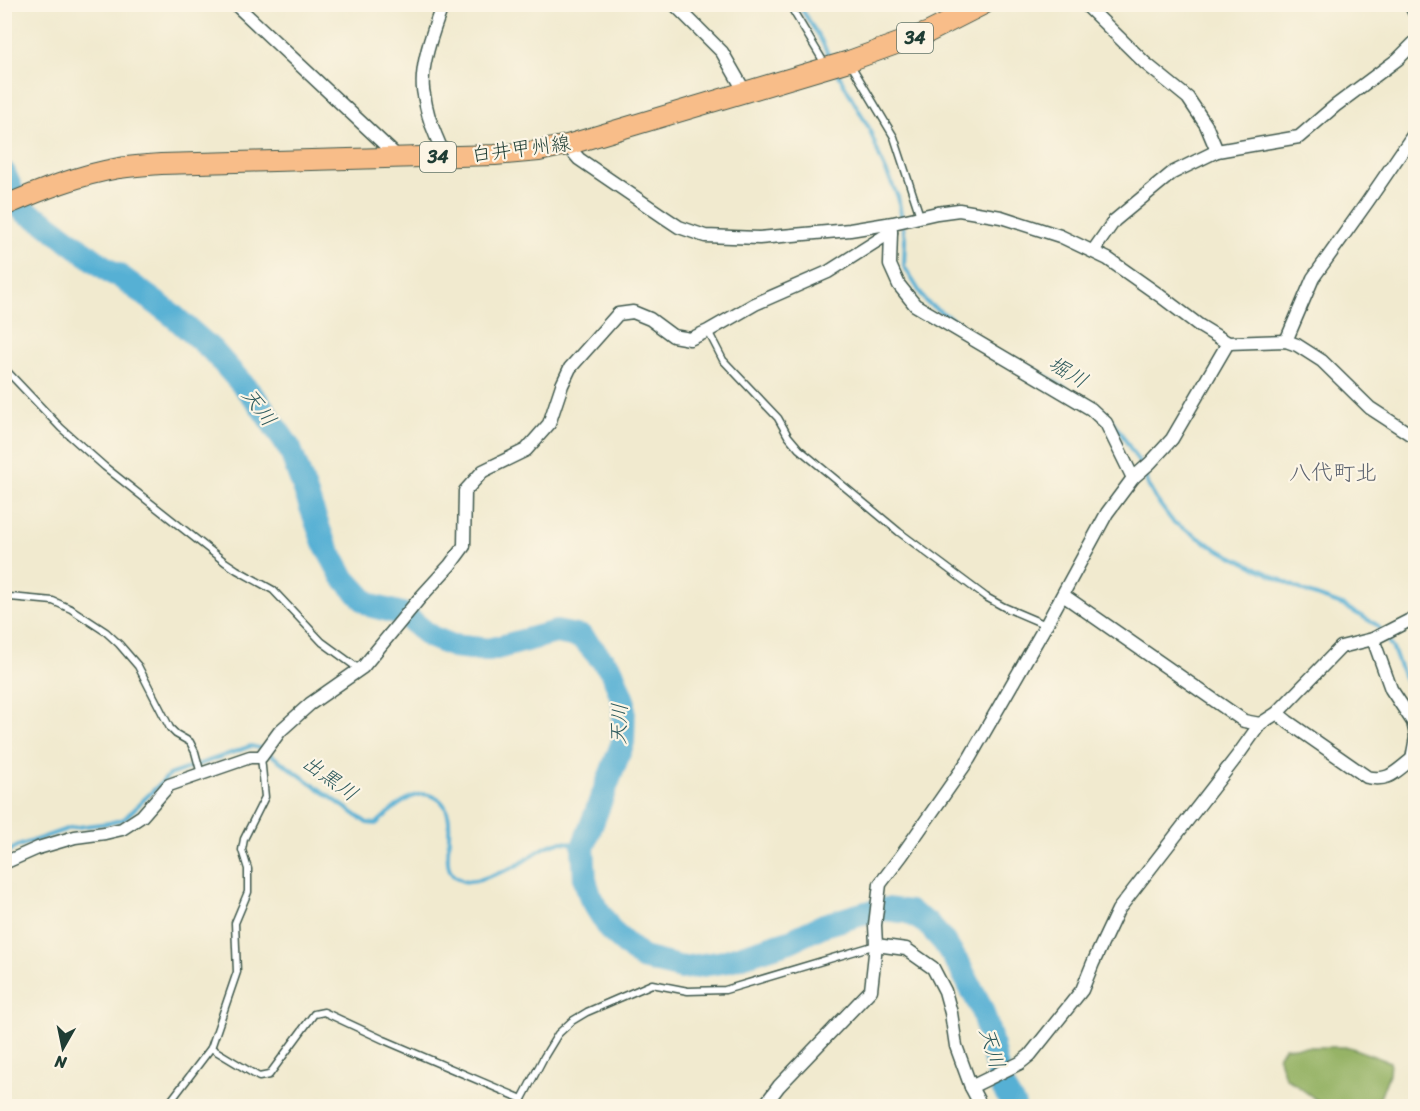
<svg xmlns="http://www.w3.org/2000/svg" width="1420" height="1111" viewBox="0 0 1420 1111" font-family="Sriracha,'Klee One',sans-serif">
  <style>
    .forest { fill: #96b366; stroke: #5a784d; stroke-width: 1.5 }
    .lines { fill: none; stroke-linecap: round; stroke-linejoin: round }
    .stream { stroke: #57b0d4; stroke-width: 4 }
    .river { stroke: #57b0d4; stroke-width: 24 }
    .service-casing { stroke: #3e574b; stroke-width: 9 }
    .minor-casing { stroke: #3e574b; stroke-width: 15 }
    .primary-casing { stroke: #3e574b; stroke-width: 22 }
    .service { stroke: #fff; stroke-width: 6 }
    .minor { stroke: #fff; stroke-width: 12 }
    .primary { stroke: #f8bd89; stroke-width: 20 }
    .labels { text-anchor: middle; dominant-baseline: central; stroke-width: 4.5; stroke-linejoin: round; paint-order: stroke }
    .shield { fill: #fcf5e5; stroke: #617469; stroke-width: 1.5 }
    .shield-label { font-size: 18px; font-weight: bold; fill: #1f3d34 }
    .street-label { font-size: 20px; fill: #1f3d34; stroke: #fcf5e5 }
    .water-label { font-size: 21px; font-style: italic; fill: #2d5a5c; stroke: #fcf5e5 }
    .quarter-label { font-size: 22px; fill: #5b626e; stroke: #fcf5e5 }
  </style>
  <rect width="100%" height="100%" fill="#fcf5e5"/>
  <filter id="ink" filterUnits="userSpaceOnUse"><feTurbulence type="fractalNoise" baseFrequency=".0167" numOctaves="2"/><feDisplacementMap in="SourceGraphic" scale="12" xChannelSelector="R" yChannelSelector="G"/><feConvolveMatrix kernelMatrix="1 2 1 2 8 2 1 2 1" color-interpolation-filters="sRGB"/></filter>
  <filter id="wash" filterUnits="userSpaceOnUse"><feTurbulence type="fractalNoise" baseFrequency=".008" numOctaves="4" result="noise"/><feDisplacementMap in="SourceGraphic" scale="24" xChannelSelector="R" yChannelSelector="G"/><feGaussianBlur stdDeviation="1.35" result="paint"/><feColorMatrix in="noise" values="0 0 0 0 0 0 0 0 0 0 0 0 0 0 0 0 0 1.4 0 .05"/><feComposite in="paint" operator="in"/></filter>
  <g filter="url(#wash)">
    <rect width="100%" height="100%" fill="#f1eacf"/>
    <path class="forest" d="M1285 1047H1349L1390 1062 1389 1074 1380 1098 1325 1106 1285 1077 1278 1056Z"/>
    <g class="lines">
      <g class="stream">
        <path d="M798 4 820 38 831 60"/>
        <path d="M836 70 869 128 880 158 898 197 905 238 904 266 926 302 961 325"/>
        <path d="M1029 366 1069 389"/>
        <path d="M1096 406 1106 413 1121 433 1144 471 1148 485 1155 498 1173 522 1217 549 1308 593 1342 605 1377 625 1393 649 1405 680 1416 689"/>
        <path d="M4 854 18 846 70 828 109 823 124 819 169 775 251 746 263 749 367 823 376 824C391 811 414 786 435 797 463 811 439 858 452 874 453 876 461 880 463 881 473 883 482 879 490 876 499 873 508 870 516 866 530 858 544 845 560 842 567 841 576 845 583 847"/>
      </g>
      <path class="river" d="M4 173 18 205 24 211 44 222 112 273 118 275 170 313 212 350 259 403 290 449 323 540 342 576 364 600 372 606 403 614 431 637 453 646 489 650 556 632 582 637 612 671 624 703 623 742 583 847 585 880 591 899 611 931 642 958 682 968 723 962 790 941 824 925 866 913 886 909 909 912 928 924 944 942 960 967 981 1007 990 1037 996 1065 1003 1088 1014 1106"/>
    </g>
  </g>
  <g filter="url(#ink)">
    <g class="lines">
      <g class="service-casing">
        <g id="service">
          <path d="M789 4 825 64"/>
          <path d="M851 65 894 137 920 216"/>
          <path d="M708 331 723 360 778 418 788 436 799 449 899 532 986 597 1004 607 1046 625"/>
          <path d="M4 368 61 428 105 467 225 562 237 570 273 590 322 642 359 669"/>
          <path d="M4 594 10 597 53 601 71 609 106 632 119 644 138 666 170 728 176 734 190 742 195 752 201 774"/>
          <path d="M211 1048 259 1077 269 1075 314 1014 324 1012 384 1040 522 1099"/>
          <path d="M167 1106 211 1048 237 972 235 923 248 892V869L242 850 244 839 265 797 261 757"/>
          <path d="M520 1106 522 1099 544 1057 558 1034 572 1021 587 1012 652 984 688 991 725 990 876 945"/>
        </g>
      </g>
      <g class="minor-casing">
        <g id="minor">
          <path d="M235 4 399 158"/>
          <path d="M674 4 722 52 745 92"/>
          <path d="M1085 4 1145 63 1188 98 1206 125 1217 151"/>
          <path d="M1410 4 1416 16"/>
          <path d="M567 145 579 159 664 217 679 227 705 236 759 238 850 230 893 223 937 213 959 210 1001 217 1060 236 1108 259 1159 295 1200 326 1228 343 1286 341 1297 345 1322 361 1370 408 1416 438"/>
          <path d="M443 157C442 147 437 140 434 131 429 120 426 107 424 95 418 70 434 28 443 4"/>
          <path d="M891 232 890 265 899 285 915 305 1091 409 1106 423 1133 478"/>
          <path d="M1093 251 1114 221 1172 173 1217 151 1299 137 1335 106 1398 59 1416 41"/>
          <path d="M1286 341 1313 278 1368 201 1416 131"/>
          <path d="M1063 595 1244 721 1260 724"/>
          <path d="M1373 639 1391 689 1413 722 1416 735"/>
          <path d="M1277 713 1288 722 1367 777C1389 782 1395 772 1412 759L1416 737"/>
          <path d="M4 863 38 848 75 837 105 833 122 829 142 816 169 785 250 757H261L280 731 310 704 363 667 419 599 450 565 464 546 465 491 483 471 526 450 549 424 562 385 570 368 618 314 633 312 650 319 673 336 690 339 708 331 755 304 828 272 891 232 890 224"/>
          <path d="M876 945 906 949 933 968 945 991 951 1013 956 1046 971 1087 981 1106"/>
          <path d="M971 1087 1020 1063 1030 1055 1082 990 1093 963 1118 910 1238 755 1260 724 1277 713 1341 647 1373 639 1416 617"/>
          <path d="M764 1106 779 1086 871 990 876 945 875 925 880 884 902 855 969 759 1046 625 1107 513 1133 478 1150 463 1172 439 1228 343"/>
        </g>
      </g>
      <g class="primary-casing">
        <path id="primary" d="M4 206C41 190 79 175 119 168 133 166 147 165 161 164L495 155 539 151 567 145 849 61 929 32 984 4"/>
      </g>
      <use href="#service" class="service"/>
      <use href="#minor" class="minor"/>
      <use href="#primary" class="primary"/>
    </g>
  </g>
  <g class="labels">
    <g class="shield">
      <rect x="897" y="23" width="36" height="30" rx="4.5"/>
      <rect x="420" y="142" width="36" height="30" rx="4.5"/>
    </g>
    <g class="shield-label">
      <text x="915" y="38">34</text>
      <text x="438" y="157">34</text>
    </g>
    <g class="street-label">
      <text transform="translate(521 149) rotate(-7)">白井甲州線</text>
    </g>
    <g class="water-label">
      <text transform="translate(1068 372) rotate(31)">堀川</text>
      <text transform="translate(259 407) rotate(53)">天川</text>
      <text transform="translate(619 724) rotate(-88)">天川</text>
      <text transform="translate(330 778) rotate(36)">出黒川</text>
      <text transform="translate(992 1048) rotate(73)">天川</text>
    </g>
    <g class="quarter-label">
      <text x="1333" y="472">八代町北</text>
    </g>
  </g>
  <rect width="1420" height="1111" fill="none" stroke="#fcf5e5" stroke-width="24"/>
  <g transform="translate(63 1048) rotate(189)" stroke="#fcf5e5" stroke-width="4.5" paint-order="stroke">
  <path d="M0-4.5L10 22L0 15L-10 22Z" fill="#1f3d34"/>
  <text y="-9" font-size="16" font-weight="bold" text-anchor="middle" fill="#1f3d34">N</text>
  </g>
</svg>
